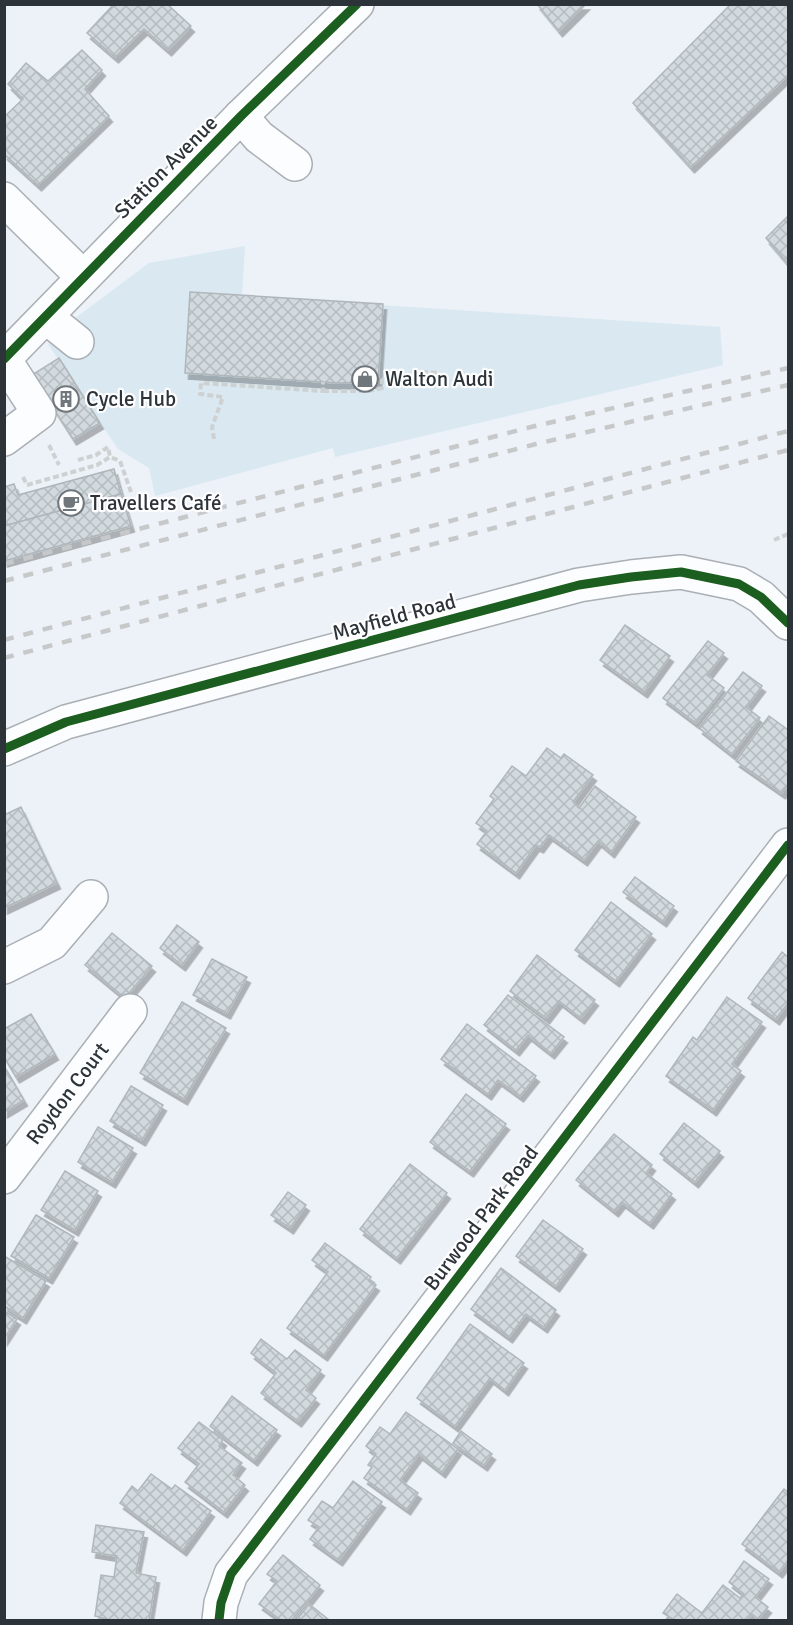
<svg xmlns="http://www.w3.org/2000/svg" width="793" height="1625" viewBox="0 0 793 1625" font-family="Signika,sans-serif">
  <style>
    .built { fill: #d9e8f1 }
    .building { fill: url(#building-cross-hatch); stroke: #b0b7bb; stroke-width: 1.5; filter: url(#shadow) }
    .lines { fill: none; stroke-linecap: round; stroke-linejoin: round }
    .minor-casing { stroke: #a9afb4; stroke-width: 36 }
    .path { stroke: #ced1d2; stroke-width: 4; stroke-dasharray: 6 3; stroke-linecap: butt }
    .minor { stroke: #fcfdfe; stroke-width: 33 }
    .rail { stroke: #c7c8ca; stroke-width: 4.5; stroke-dasharray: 10 10; stroke-linecap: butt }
    .cycleway-casing { stroke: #fefefe; stroke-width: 13 }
    .cycleway { stroke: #1b5e20; stroke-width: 9 }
    .labels { text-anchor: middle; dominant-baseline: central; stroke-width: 4.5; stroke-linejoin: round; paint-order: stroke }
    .street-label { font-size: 21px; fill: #2c3439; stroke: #fefefe }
    .poi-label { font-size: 21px; fill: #2c3439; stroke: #fefefe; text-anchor: start }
  </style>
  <defs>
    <pattern id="building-cross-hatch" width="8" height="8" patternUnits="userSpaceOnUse" patternTransform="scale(1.5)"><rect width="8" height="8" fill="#d3dadf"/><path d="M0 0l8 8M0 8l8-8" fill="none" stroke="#b5bcc0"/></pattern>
    <filter id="shadow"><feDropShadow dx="3.5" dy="6" stdDeviation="0" flood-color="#0004"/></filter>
  </defs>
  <rect width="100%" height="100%" fill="#ecf2f7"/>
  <path class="built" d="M245 246 242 296 720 327 723 365 335 457 333 448 155 496 149 468 118 449 48 344 74 319 149 263Z"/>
  <g class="building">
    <path d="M114 4H167L191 26 168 50 144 29 115 57 87 33Z"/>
    <path d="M537 4H586L559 31Z"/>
    <path d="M731 4H788V75L691 167 633 103Z"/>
    <path d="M82 50 102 70 85 89 109 116 38 185 4 154V117L23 99 8 84 26 63 48 81Z"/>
    <path d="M788 216V264L766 238Z"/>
    <path d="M190 292 383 304 378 382 338 383 185 373Z"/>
    <path d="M59 358 100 423 73 439 32 375Z"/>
    <path d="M114 469 121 494 4 526V487L14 484 18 495Z"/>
    <path d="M121 494 131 526 4 561V526Z"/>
    <path d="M625 625 670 656 644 692 600 660Z"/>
    <path d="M708 641 724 653 707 675 724 688 696 723 663 698Z"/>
    <path d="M743 672 762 686 746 707 760 718 732 754 699 728Z"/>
    <path d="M769 716 788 730V784L782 793 736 761Z"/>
    <path d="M547 748 561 758 564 754 593 775 573 802 579 808 595 786 636 817 611 852 598 841 584 860 549 835 540 847 536 845 516 873 477 844 487 831 476 823 494 799 490 796 512 766 526 776Z"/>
    <path d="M21 807 57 883 4 908V815Z"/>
    <path d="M635 877 674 906 663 921 623 892Z"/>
    <path d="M611 902 652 934 616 981 575 950Z"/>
    <path d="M177 925 199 942 182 965 160 948Z"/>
    <path d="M112 933 152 966 125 998 85 965Z"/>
    <path d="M782 952 788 957V1003L776 1019 748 998Z"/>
    <path d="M537 955 595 1000 581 1018 559 1001 546 1018 510 991Z"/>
    <path d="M212 959 247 977 227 1013 193 995Z"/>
    <path d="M508 995 564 1037 551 1053 528 1035 516 1050 484 1025Z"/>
    <path d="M727 997 762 1022 732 1064 741 1071 713 1110 666 1076 693 1037 697 1040Z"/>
    <path d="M182 1002 226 1028 184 1099 140 1073Z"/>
    <path d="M31 1014 55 1054 16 1077 4 1057V1029Z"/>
    <path d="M467 1024 536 1076 520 1096 498 1080 488 1094 441 1059Z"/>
    <path d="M4 1066 24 1100 4 1112Z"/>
    <path d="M131 1086 163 1105 142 1140 110 1121Z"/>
    <path d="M466 1094 506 1124 470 1171 430 1142Z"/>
    <path d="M684 1123 720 1151 695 1182 660 1154Z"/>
    <path d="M98 1127 133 1148 112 1182 78 1162Z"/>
    <path d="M614 1134 652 1165 646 1173 672 1194 650 1223 622 1202 615 1211 576 1180Z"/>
    <path d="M410 1164 447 1193 397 1258 360 1229Z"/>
    <path d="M65 1171 98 1191 75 1230 41 1210Z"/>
    <path d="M288 1192 306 1205 290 1228 271 1215Z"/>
    <path d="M36 1215 74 1237 49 1278 11 1256Z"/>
    <path d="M543 1220 583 1249 556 1286 516 1256Z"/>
    <path d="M325 1243 371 1277 369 1280 376 1285 324 1355 287 1328 328 1272 312 1260Z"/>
    <path d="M4 1256 46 1281 23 1318 4 1306Z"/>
    <path d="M501 1268 556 1310 544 1327 526 1314 509 1337 471 1309Z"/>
    <path d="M4 1311 17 1319 4 1339Z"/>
    <path d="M470 1324 524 1363 505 1390 490 1378 455 1426 417 1398Z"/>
    <path d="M261 1339 287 1359 295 1350 321 1370 306 1390 316 1398 298 1421 261 1393 276 1373 251 1353Z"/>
    <path d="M232 1396 277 1430 254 1460 210 1426Z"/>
    <path d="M406 1412 458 1449 442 1472 419 1454 400 1480 418 1493 407 1509 364 1478 372 1467 368 1465 376 1454 366 1446 380 1427 390 1434Z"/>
    <path d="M199 1422 223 1440 219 1446 242 1463 233 1475 245 1485 224 1512 185 1482 199 1464 178 1448Z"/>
    <path d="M461 1431 492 1454 484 1465 453 1443Z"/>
    <path d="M151 1474 172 1489 175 1485 211 1511 183 1550 120 1503 132 1486 138 1491Z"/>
    <path d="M353 1481 382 1502 339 1560 310 1539 319 1527 308 1520 322 1501 333 1508Z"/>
    <path d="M784 1489 788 1492V1560L779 1572 742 1544Z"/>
    <path d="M96 1525 144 1532 136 1573 156 1577 149 1620H110L95 1616 101 1575 114 1577 117 1556 92 1552Z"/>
    <path d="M283 1555 320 1585 292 1620H281L259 1604 277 1581 267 1574Z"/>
    <path d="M744 1561 769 1579 755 1597 768 1607 758 1619 752 1614 747 1620H674L663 1613 677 1594 702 1613 723 1585 740 1598 744 1594 729 1582Z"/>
    <path d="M309 1604 328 1619 327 1620H302L298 1618Z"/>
  </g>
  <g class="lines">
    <g class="minor-casing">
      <g id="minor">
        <path d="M241 116 259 137 295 164"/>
        <path d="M4 199 82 276"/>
        <path d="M46 317 77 342"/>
        <path d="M4 359 241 116 357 4"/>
        <path d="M4 359 39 413 4 439"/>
        <path d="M4 749 66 722 579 585 631 577 681 572 739 584 761 597 788 623"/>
        <path d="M4 967 52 943 91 897"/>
        <path id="s1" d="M4 1177 130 1011"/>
        <path d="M219 1620 221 1603 231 1574 788 845"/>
      </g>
    </g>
    <g class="path">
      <path d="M323 391H369L382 388V380L424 372 440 373"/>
      <path d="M214 439 212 427 223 397 200 394 201 383 323 391V382"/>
      <path d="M49 445 59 465"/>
      <path d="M78 460 96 455 108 447 110 457"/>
      <path d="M23 477 27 485 97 465 110 457 120 461 131 492"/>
      <path d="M774 540 788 534"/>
    </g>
    <use href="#minor" class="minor"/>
    <g class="rail">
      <path d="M4 564 535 426 788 368"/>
      <path d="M4 581 536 444 788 385"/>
      <path d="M4 640 788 431"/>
      <path d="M4 658 788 450"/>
    </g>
    <g class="cycleway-casing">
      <g id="cycleway">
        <path d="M4 359 241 116 357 4"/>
        <path d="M4 749 66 722 579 585 631 577 681 572 739 584 761 597 788 623"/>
        <path d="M219 1620 221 1603 231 1574 788 845"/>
      </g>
    </g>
    <use href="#cycleway" class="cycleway"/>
  </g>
  <defs>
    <g id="shop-ring" transform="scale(1.35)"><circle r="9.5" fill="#fefefe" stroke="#6f767c" stroke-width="1.5"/><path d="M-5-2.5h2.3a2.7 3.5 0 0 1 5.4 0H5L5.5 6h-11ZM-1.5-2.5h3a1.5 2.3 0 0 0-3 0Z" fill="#6f767c"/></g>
    <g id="building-ring" transform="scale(1.35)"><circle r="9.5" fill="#fefefe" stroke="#6f767c" stroke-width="1.5"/><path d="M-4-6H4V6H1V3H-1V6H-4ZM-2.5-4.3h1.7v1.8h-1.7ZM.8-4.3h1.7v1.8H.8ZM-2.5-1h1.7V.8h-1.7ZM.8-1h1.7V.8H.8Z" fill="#6f767c"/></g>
    <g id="cafe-ring" transform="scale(1.35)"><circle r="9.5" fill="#fefefe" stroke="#6f767c" stroke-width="1.5"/><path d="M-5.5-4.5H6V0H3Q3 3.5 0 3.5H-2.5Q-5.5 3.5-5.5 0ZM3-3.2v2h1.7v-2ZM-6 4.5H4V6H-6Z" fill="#6f767c"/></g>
  </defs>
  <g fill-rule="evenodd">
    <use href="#shop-ring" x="365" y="379"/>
    <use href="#building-ring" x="66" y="399"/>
    <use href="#cafe-ring" x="71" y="503"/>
  </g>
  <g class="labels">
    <g class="street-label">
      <text transform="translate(166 167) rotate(-45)">Station Avenue</text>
      <text transform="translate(394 617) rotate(-15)">Mayfield Road</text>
      <text stroke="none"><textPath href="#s1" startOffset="105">Roydon Court</textPath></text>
      <text transform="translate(481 1218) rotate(-53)">Burwood Park Road</text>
    </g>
    <g class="poi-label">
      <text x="385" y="379">Walton Audi</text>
      <text x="86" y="399">Cycle Hub</text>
      <text x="90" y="503">Travellers Café</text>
    </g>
  </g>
  <rect width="793" height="1625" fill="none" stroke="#2c3439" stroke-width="12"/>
</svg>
